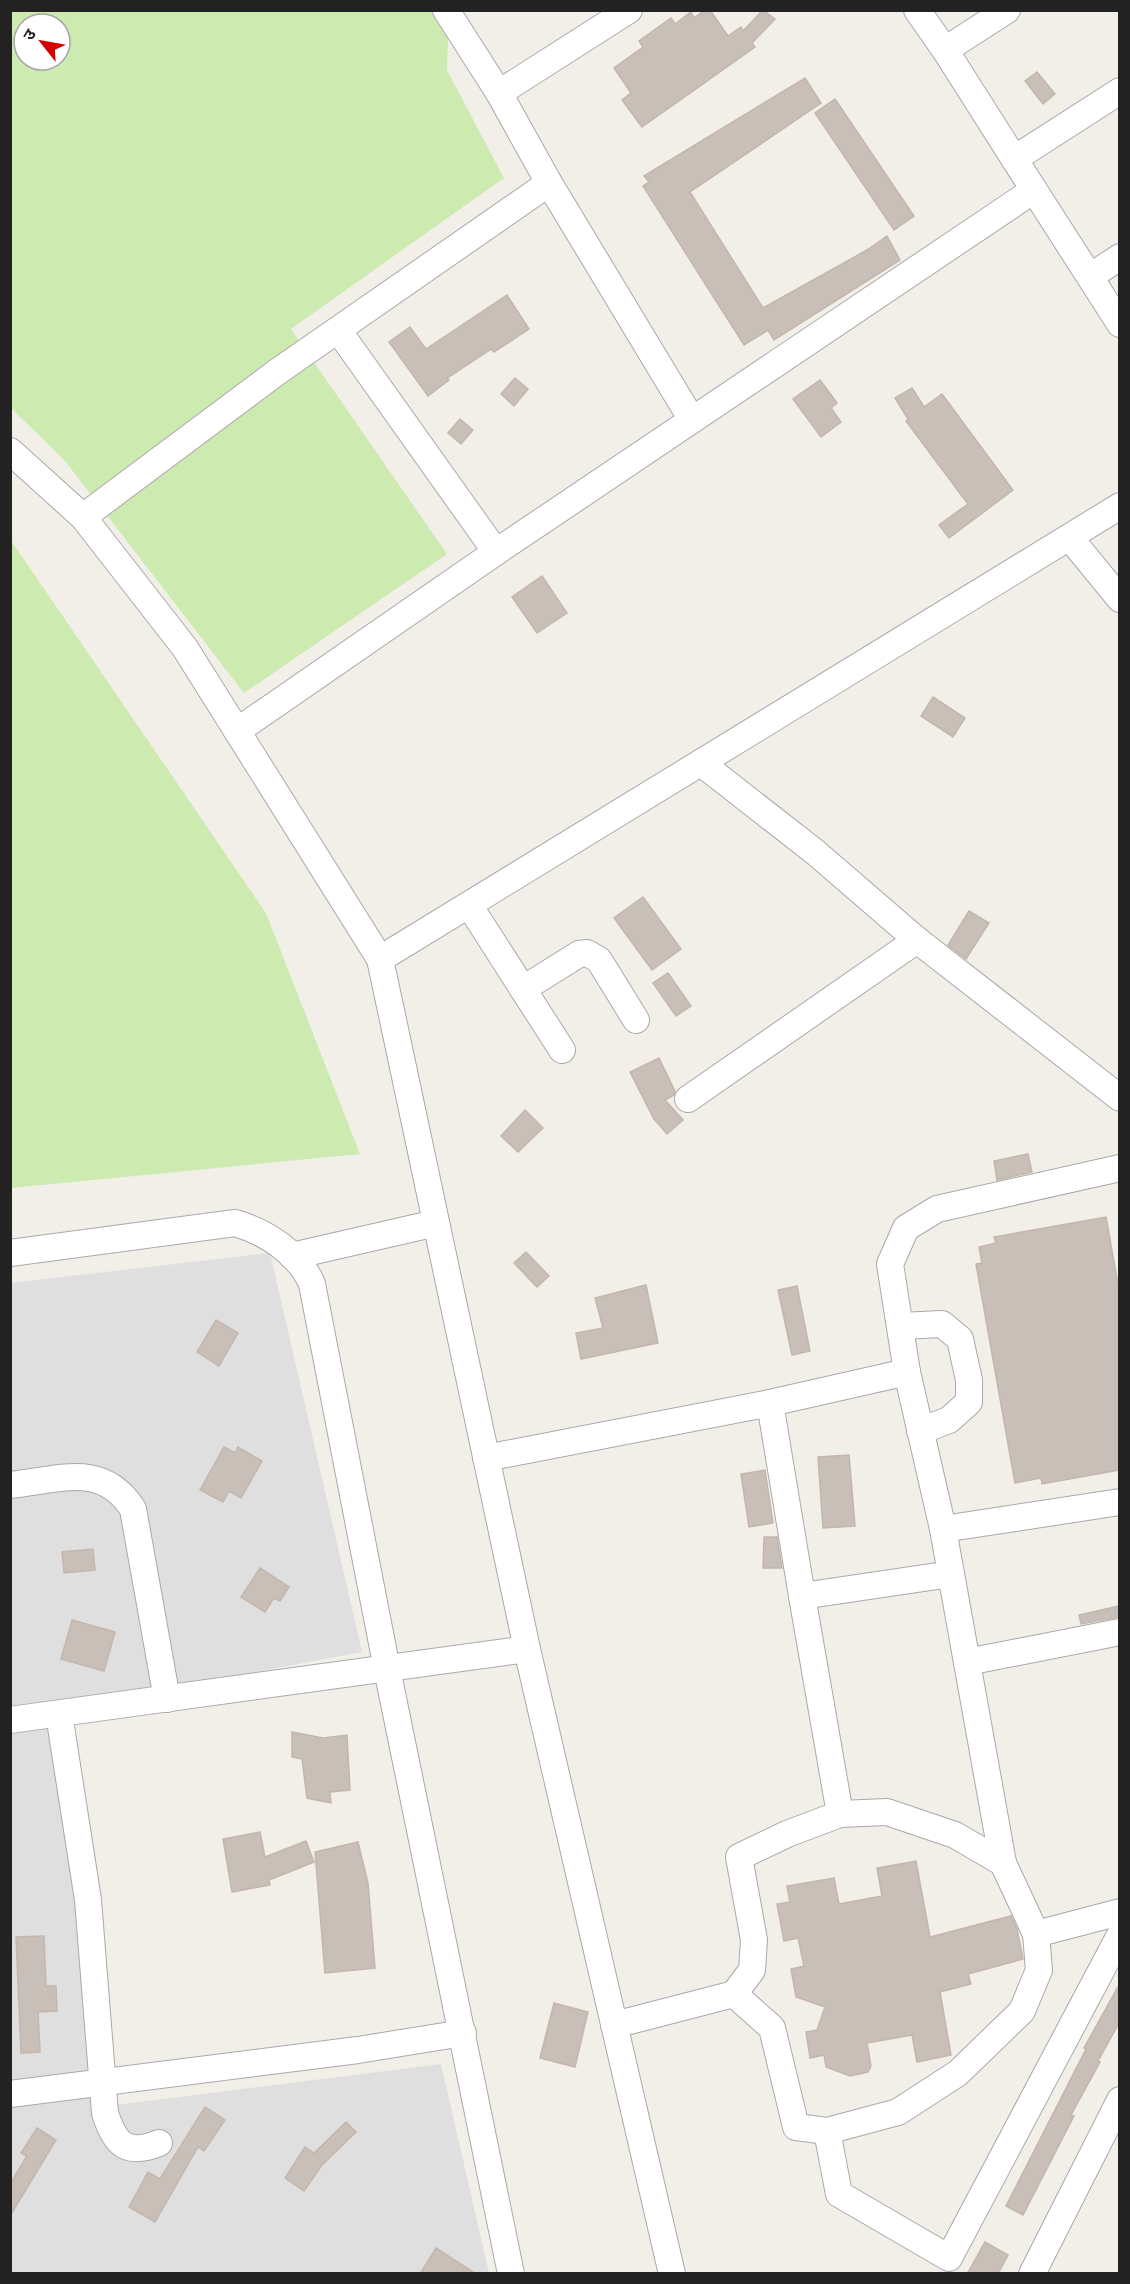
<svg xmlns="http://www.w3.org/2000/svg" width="1130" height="2284" viewBox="0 0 1130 2284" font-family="Roboto,'Noto Sans Devanagari',sans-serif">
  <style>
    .residential { fill: #e0dfdf }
    .grass { fill: #cdebb0; fill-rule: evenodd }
    .building { fill: #c7bfb8; stroke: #c4b6ab; stroke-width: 1.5 }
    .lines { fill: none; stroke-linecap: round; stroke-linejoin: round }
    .minor-casing { stroke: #a9a9a9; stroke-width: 28 }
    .minor { stroke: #fff; stroke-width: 26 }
  </style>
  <rect width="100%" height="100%" fill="#f2efe9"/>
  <path class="residential" d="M270 1253 362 1652 49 1711 107 2106 441 2064 489 2273H11L10 1283Z"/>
  <g class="grass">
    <path d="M10 11H449L447 70 504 178 291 329 447 554 244 693 65 461 11 408ZM24 24H60V60H24Z"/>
    <path d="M10 539 266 913 360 1154 11 1188Z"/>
  </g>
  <g class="building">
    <path d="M705 10H710L728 36 741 27 743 31 763 10 775 19 752 43 755 47 642 127 622 100 631 93 614 68 643 47 639 41 671 18 675 24 691 12 694 18Z"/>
    <path d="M1037 72 1055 94 1043 104 1025 81Z"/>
    <path d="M805 78 821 103 690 192 763 308 867 250 887 236 900 260 774 340 768 330 744 345 643 186 649 182 644 176Z"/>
    <path d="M835 99 914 216 894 230 815 113Z"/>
    <path d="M507 295 529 329 494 352 491 349 447 378 449 380 428 396 389 342 410 327 426 349Z"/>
    <path d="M515 378 528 389 514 406 501 394Z"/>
    <path d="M820 380 837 403 831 408 841 422 821 437 793 399Z"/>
    <path d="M912 388 924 407 942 394 1013 490 949 538 939 525 968 504 906 421 908 419 895 398Z"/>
    <path d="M460 419 473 430 461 444 448 433Z"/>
    <path d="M542 576 567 613 537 633 512 597Z"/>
    <path d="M933 697 965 718 953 737 921 716Z"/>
    <path d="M643 897 681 949 652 970 614 918Z"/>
    <path d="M969 911 989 923 966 959 948 945Z"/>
    <path d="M668 973 691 1006 676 1016 653 983Z"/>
    <path d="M659 1058 675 1091 674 1095 665 1100 683 1120 667 1134 654 1119 630 1072Z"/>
    <path d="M525 1110 543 1128 518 1152 501 1136Z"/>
    <path d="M1028 1154 1032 1172 997 1180 994 1161Z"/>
    <path d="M1106 1217 1119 1290V1470L1042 1484 1041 1478 1015 1483 976 1264 982 1263 979 1247 996 1243 994 1237Z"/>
    <path d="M526 1252 549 1276 537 1287 514 1263Z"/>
    <path d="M646 1285 658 1343 581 1359 576 1333 603 1328 595 1298Z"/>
    <path d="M797 1286 810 1351 792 1355 778 1290Z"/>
    <path d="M216 1320 238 1333 219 1366 197 1352Z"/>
    <path d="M224 1447 235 1453 238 1447 262 1461 241 1498 229 1491 223 1502 200 1490Z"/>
    <path d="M849 1455 855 1526 823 1528 818 1457Z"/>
    <path d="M765 1470 773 1523 749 1527 741 1474Z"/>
    <path d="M764 1537H777L782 1568H763Z"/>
    <path d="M93 1549 95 1570 64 1573 62 1552Z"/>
    <path d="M260 1568 289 1587 280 1601 274 1598 265 1612 241 1597Z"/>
    <path d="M1119 1606V1617L1081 1624 1079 1615Z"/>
    <path d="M72 1620 115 1632 104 1671 61 1659Z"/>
    <path d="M292 1732 323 1738 347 1735 350 1790 330 1792 331 1803 307 1798 302 1759 292 1757Z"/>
    <path d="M260 1832 265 1857 306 1841 314 1862 269 1880 270 1885 232 1892 223 1839Z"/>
    <path d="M358 1842 368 1883 375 1968 325 1973 315 1852Z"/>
    <path d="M916 1861 930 1937 1011 1916 1017 1929 1023 1959 968 1974 971 1984 940 1992 951 2055 917 2062 912 2035 867 2043 871 2066 868 2072 850 2076 826 2067 824 2055 810 2058 806 2032 817 2030 825 2007 796 1997 791 1969 804 1966 798 1938 784 1941 777 1904 790 1902 787 1886 834 1878 839 1904 882 1896 877 1868Z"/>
    <path d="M44 1936 46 1986H56L57 2011 38 2012 40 2052 21 2053 16 1937Z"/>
    <path d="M1119 1985V2023L1098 2061 1100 2062 1071 2115 1074 2116 1023 2215 1006 2206 1086 2049 1084 2048Z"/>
    <path d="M554 2003 588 2012 575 2067 540 2058Z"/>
    <path d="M205 2107 225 2120 204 2151 198 2147 155 2222 129 2207 148 2172 160 2179Z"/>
    <path d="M346 2122 356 2132 322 2165 304 2191 285 2178 305 2147 314 2153Z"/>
    <path d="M37 2128 56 2140 10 2216V2184L27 2156 21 2153Z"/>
    <path d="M985 2242 1008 2255 998 2274H967Z"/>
    <path d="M436 2248 476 2274H420Z"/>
  </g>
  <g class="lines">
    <g class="minor-casing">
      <g id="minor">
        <path d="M446 10 499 93"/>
        <path d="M917 10 945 50 1034 190"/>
        <path d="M945 50 1007 10"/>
        <path d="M1014 159 1120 91"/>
        <path d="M549 183 692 420"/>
        <path d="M1091 276 1120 257"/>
        <path d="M338 330 496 552"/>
        <path d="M10 451 83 517 185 648 380 959 527 1649 672 2274"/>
        <path d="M83 517 277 372 549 183 499 93 629 10"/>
        <path d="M1070 538 1120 599"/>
        <path d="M237 731 496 552 1034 190 1120 324"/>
        <path d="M701 763 815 852 917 940 1120 1098"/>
        <path d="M469 905 562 1050"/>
        <path d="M380 959 1120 506"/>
        <path d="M523 989 579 954 587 953 599 960 636 1020"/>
        <path d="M688 1099 917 940"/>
        <path d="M1120 1168 937 1209 906 1228 890 1264 907 1372 943 1529 1120 1502"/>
        <path d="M10 1253 235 1223C266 1232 299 1253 312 1284L387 1669 511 2274"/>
        <path d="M292 1256 436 1223"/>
        <path d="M900 1326 942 1324 960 1339 969 1380V1402L949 1420 920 1431"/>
        <path d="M770 1403 802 1596 951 1574"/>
        <path d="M486 1458 770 1403 907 1372"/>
        <path d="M10 1485C60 1480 102 1461 133 1509L167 1699"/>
        <path d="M943 1529 1003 1863"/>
        <path d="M802 1596 840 1814"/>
        <path d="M967 1662 1120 1632"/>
        <path d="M59 1714 88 1900 105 2113C115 2145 127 2156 159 2143"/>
        <path d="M10 1720 527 1649"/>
        <path d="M1036 1934 1120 1912"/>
        <path d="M614 2025 734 1994 752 1970 754 1940 739 1857 787 1834 840 1814 887 1812 955 1835 1003 1863 1036 1934 1039 1970 1022 2011 958 2073 898 2112 827 2131 796 2127 772 2028 734 1994"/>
        <path d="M10 2094 358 2050 463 2033"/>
        <path d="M827 2131 839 2194 949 2258 1120 1935"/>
        <path d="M1032 2274 1120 2100"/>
      </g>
    </g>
    <use href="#minor" class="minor"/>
  </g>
  <rect width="1130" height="2284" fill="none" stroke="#222222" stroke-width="24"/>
  <g transform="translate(42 42) rotate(301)"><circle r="28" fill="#ffffff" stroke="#a7a7a7" stroke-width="1.5"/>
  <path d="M0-4.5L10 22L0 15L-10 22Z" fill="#d40000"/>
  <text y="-9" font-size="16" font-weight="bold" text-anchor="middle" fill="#222222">उ</text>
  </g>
</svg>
